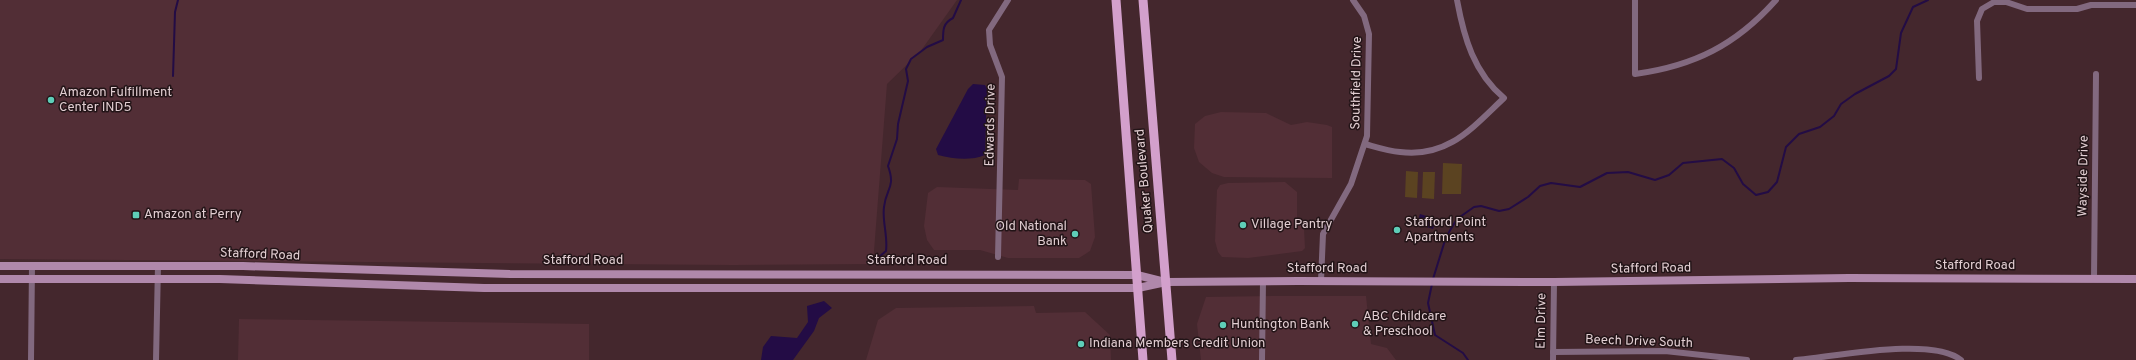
<svg xmlns="http://www.w3.org/2000/svg" width="2136" height="360" viewBox="0 0 2136 360" font-family="Overpass,sans-serif">
  <style>
    .built { fill: #522e36 }
    .green { fill: #5b4321 }
    .water { fill: #230c45 }
    .lines { fill: none; stroke-linecap: round; stroke-linejoin: round }
    .stream { stroke: #230c45; stroke-width: 2 }
    .street { stroke: #82697f; stroke-width: 6 }
    .secondary { stroke: #b088ab; stroke-width: 8 }
    .primary { stroke: #d3a0cc; stroke-width: 9 }
    .poi-dot { fill: #5eceb8; stroke: #221417; stroke-width: 1.5 }
    .labels { text-anchor: middle; dominant-baseline: central; stroke-width: 3; stroke-linejoin: round; paint-order: stroke }
    .street-label { font-size: 13px; fill: #e2ced2; stroke: #221417 }
    .poi-label { font-size: 13px; fill: #e2ced2; stroke: #221417; text-anchor: start }
  </style>
  <rect width="100%" height="100%" fill="#44272d"/>
  <g class="built">
    <path d="M0 0H957L920 52 887 84 873 264 734 265 0 259Z"/>
    <path d="M1221 112 1266 113 1291 125 1307 122 1327 125 1332 127V178L1224 177 1212 173 1199 162 1194 148 1195 124 1205 116Z"/>
    <path d="M1019 179 1085 180 1091 184 1095 237 1090 251 1079 258H1008L980 250H934L927 240 924 226 928 193 937 187 1018 190Z"/>
    <path d="M1285 182 1297 192V220L1304 228 1305 248 1302 251 1248 258 1222 257 1218 252 1215 241 1217 190 1220 185 1228 183Z"/>
    <path d="M1271 296H1366L1371 344 1387 348 1396 360H1201L1197 324 1206 297Z"/>
    <path d="M1034 306 1036 313 1085 312 1110 335 1111 360H866L878 320 896 308Z"/>
    <path d="M239 319 589 324V360H238Z"/>
  </g>
  <g class="green">
    <path d="M1443 163 1462 164 1461 194H1442Z"/>
    <path d="M1406 171 1418 172 1417 198 1405 197Z"/>
    <path d="M1423 172H1435L1434 199 1422 198Z"/>
  </g>
  <g class="water">
    <path d="M973 84 985 85 987 89 985 155C971 161 953 159 938 155L936 149 968 89Z"/>
    <path d="M1420 214 1436 219 1433 229 1417 224Z"/>
    <path d="M824 301 832 308 819 318 814 331 793 360H761L763 347 771 336 797 338 808 322 807 306Z"/>
  </g>
  <g class="lines">
    <g class="stream">
      <path d="M173 76 175 12 178 0"/>
      <path d="M873 262 886 251C888 236 882 221 884 207 886 188 896 188 888 166L897 139 898 124 908 81 906 69 911 59 927 47 943 40C943 30 943 23 953 18L961 0"/>
      <path d="M1433 279 1446 237 1457 219 1474 207 1481 206 1499 211 1509 209 1528 197 1540 186 1551 183 1580 187 1607 173 1628 172 1655 180 1669 175 1683 163 1722 159 1734 168 1743 184 1756 195 1768 192 1777 182 1786 147 1799 134 1820 127 1834 116 1841 104 1855 94 1889 76 1896 69 1901 33 1913 7 1928 0"/>
      <path d="M1432 284 1428 303 1435 335 1463 353 1468 360"/>
    </g>
    <g class="street">
      <path d="M1635 0V74C1694 66 1736 45 1776 0"/>
      <path d="M1979 78 1977 21 1982 9 1994 2H2006L2027 9H2077L2091 5H2136"/>
      <path d="M1365 144C1376 147 1388 151 1400 152 1448 158 1472 128 1504 98 1474 73 1464 38 1457 0"/>
      <path d="M998 257 1002 77 990 45 989 30 1008 0"/>
      <path d="M2094 279 2096 74"/>
      <path d="M1321 281 1323 234 1351 184 1367 136 1369 34 1364 16 1353 0"/>
      <path d="M1553 352 1665 351 1747 360"/>
      <path d="M31 360 32 265"/>
      <path d="M156 360 158 265"/>
      <path d="M1262 360 1263 281"/>
      <path d="M1553 360 1554 282"/>
      <path d="M1796 360C1833 357 1932 336 1961 360"/>
    </g>
    <g class="secondary">
      <path d="M0 266H243L510 274 1137 275 1165 282"/>
      <path d="M0 279H220L484 288H1138L1166 282 1298 281 1554 282 1849 278 2136 279"/>
    </g>
    <g class="primary">
      <path d="M1116 0 1143 360"/>
      <path d="M1143 0 1172 360"/>
    </g>
  </g>
  <g class="poi-dot">
    <circle cx="51" cy="100" r="4"/>
    <rect x="132" y="211" width="8" height="8" rx="2"/>
    <circle cx="1243" cy="225" r="4"/>
    <circle cx="1397" cy="230" r="4"/>
    <circle cx="1075" cy="234" r="4"/>
    <circle cx="1355" cy="324" r="4"/>
    <circle cx="1223" cy="325" r="4"/>
    <circle cx="1081" cy="344" r="4"/>
  </g>
  <g class="labels">
    <g class="street-label">
      <text transform="translate(1357 83) rotate(-89)">Southfield Drive</text>
      <text transform="translate(991 125) rotate(-89)">Edwards Drive</text>
      <text transform="translate(2084 176) rotate(-89)">Wayside Drive</text>
      <text transform="translate(1145 181) rotate(-95)">Quaker Boulevard</text>
      <text transform="translate(260 255) rotate(2)">Stafford Road</text>
      <text x="583" y="261">Stafford Road</text>
      <text x="907" y="261">Stafford Road</text>
      <text x="1975" y="266">Stafford Road</text>
      <text x="1327" y="269">Stafford Road</text>
      <text transform="translate(1651 269) rotate(-1)">Stafford Road</text>
      <text transform="translate(1542 321) rotate(-89)">Elm Drive</text>
      <text transform="translate(1639 342) rotate(2)">Beech Drive South</text>
    </g>
    <g class="poi-label">
      <text x="59" y="93">Amazon Fulfillment<tspan x="59" dy="15">Center IND5</tspan></text>
      <text x="144" y="215">Amazon at Perry</text>
      <text x="1405" y="223">Stafford Point<tspan x="1405" dy="15">Apartments</tspan></text>
      <text x="1251" y="225">Village Pantry</text>
      <text x="1067" y="227" text-anchor="end">Old National<tspan x="1067" dy="15">Bank</tspan></text>
      <text x="1363" y="317">ABC Childcare<tspan x="1363" dy="15">&amp; Preschool</tspan></text>
      <text x="1231" y="325">Huntington Bank</text>
      <text x="1089" y="344">Indiana Members Credit Union</text>
    </g>
  </g>
</svg>
